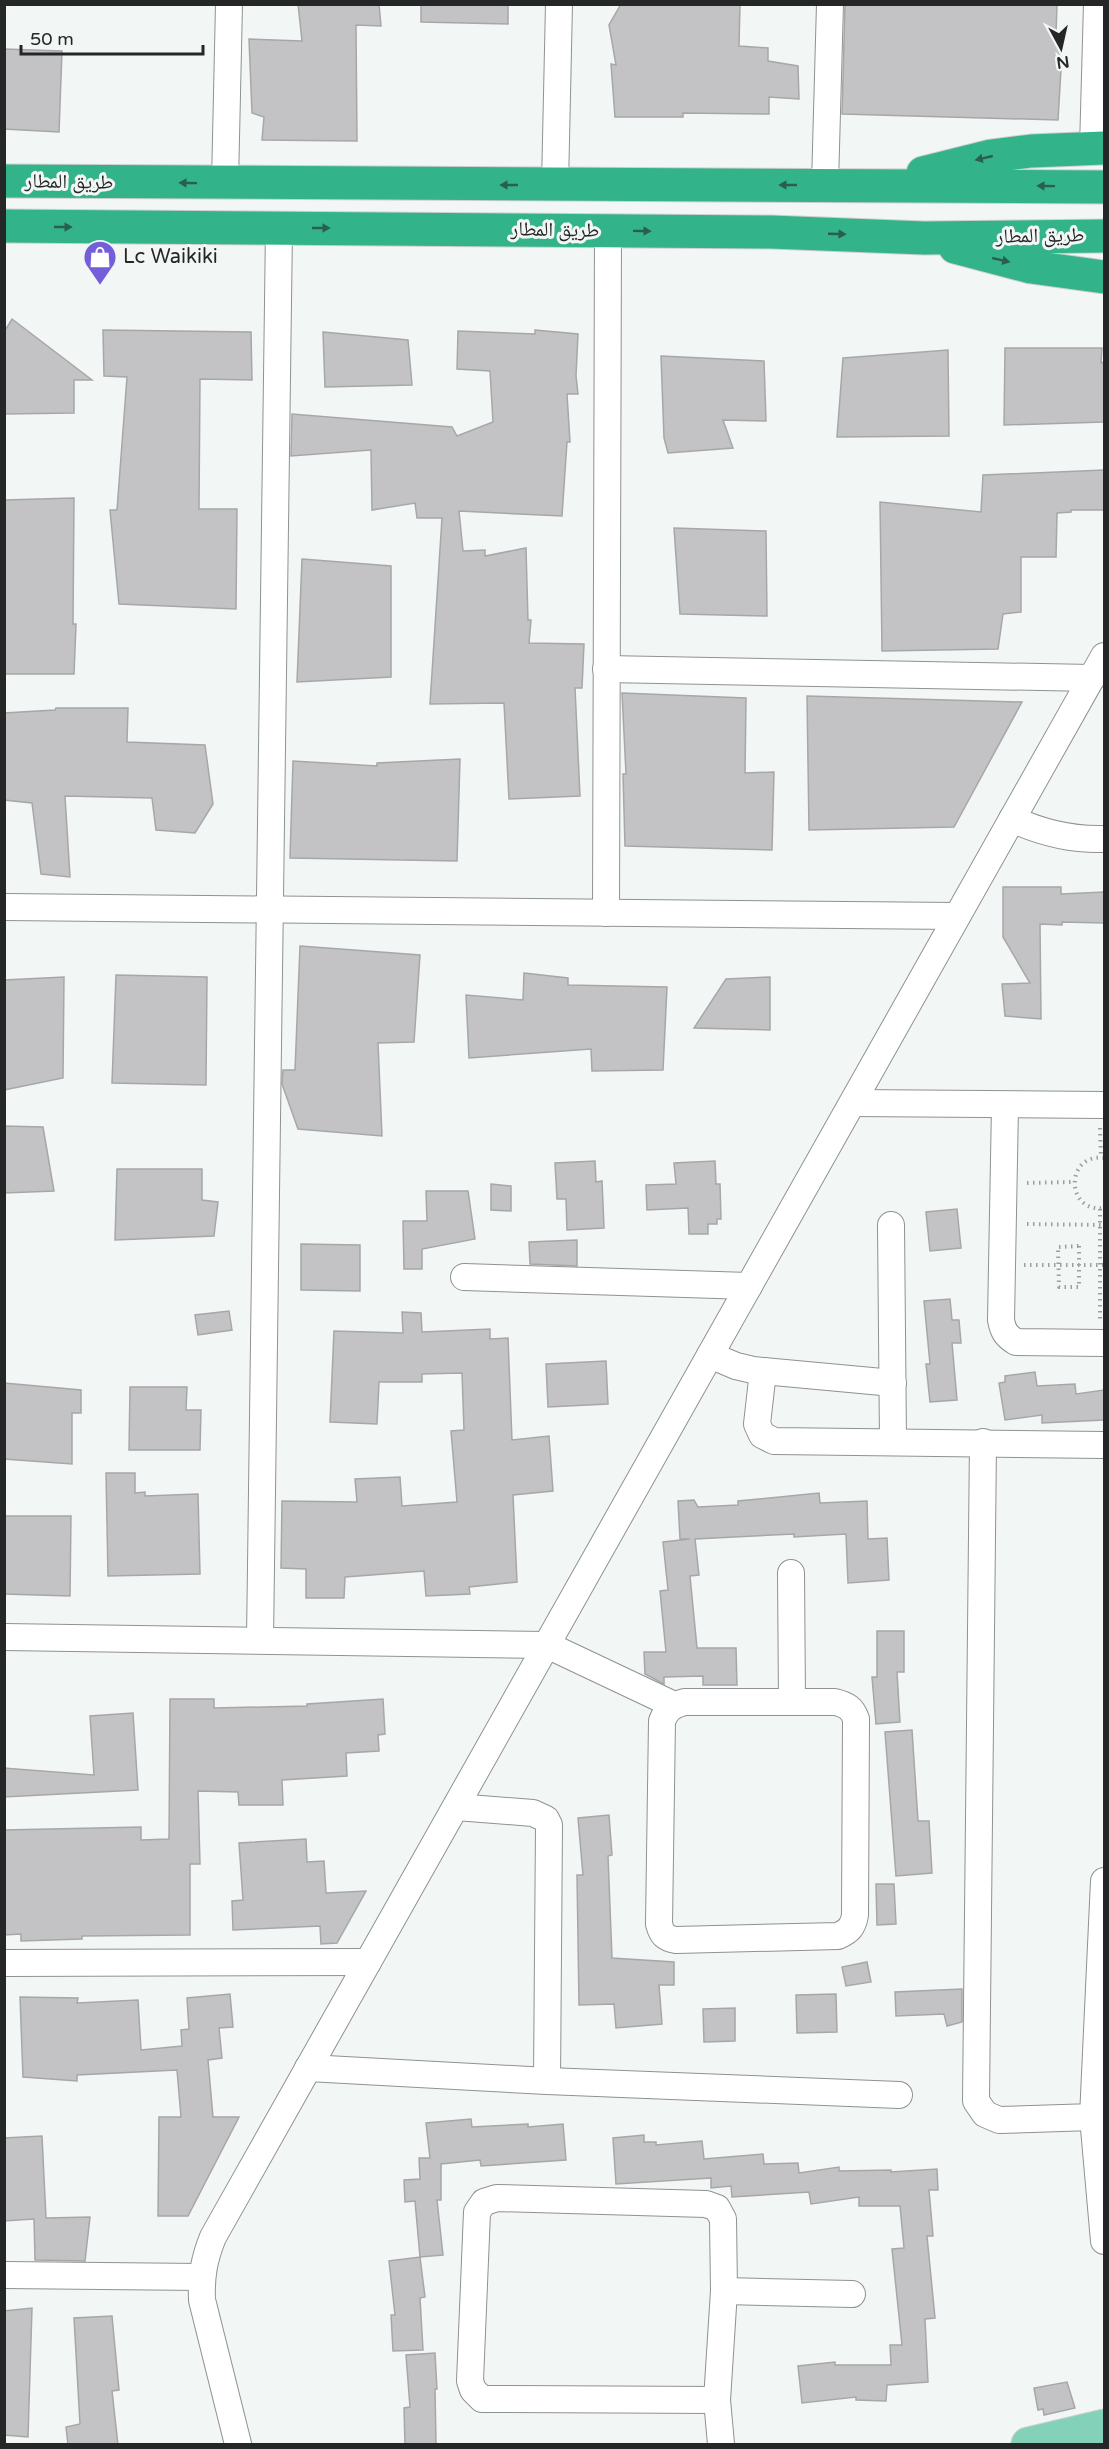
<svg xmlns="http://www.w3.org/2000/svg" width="1109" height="2449" viewBox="0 0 1109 2449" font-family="'Varela Round','Noto Naskh Arabic',sans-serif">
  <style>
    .building { fill: #c3c3c6; stroke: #a7a7aa; stroke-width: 1.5 }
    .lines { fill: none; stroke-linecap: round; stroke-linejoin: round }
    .minor-casing { stroke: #8e9290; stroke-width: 28 }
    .major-casing { stroke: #cfcfcf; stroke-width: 35 }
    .highway-casing { stroke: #cfcfcf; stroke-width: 35 }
    .path { stroke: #9c9f9d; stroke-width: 4; stroke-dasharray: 1.5 4.5; stroke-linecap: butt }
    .minor { stroke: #fff; stroke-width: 26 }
    .major { stroke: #84d1b9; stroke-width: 33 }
    .highway { stroke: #32b38a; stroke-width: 33 }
    .oneway { fill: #2a5f4e }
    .labels { text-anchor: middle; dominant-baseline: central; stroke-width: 6; stroke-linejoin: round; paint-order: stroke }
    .street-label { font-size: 20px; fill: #252726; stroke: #f2f6f4 }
    .poi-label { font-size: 20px; fill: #252726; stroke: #f2f6f4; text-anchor: start }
  </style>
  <rect width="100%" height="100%" fill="#f2f6f4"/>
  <g class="building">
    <path d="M298 4H379L381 26 356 25 357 141 262 140 264 117 252 113 249 39 302 41Z"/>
    <path d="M421 4H508V24L421 22Z"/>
    <path d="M621 4H740L739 46 768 48V61L798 66 799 99 769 97V114L683 113V117H615L611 64 616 65 609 25Z"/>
    <path d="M845 4H1057L1056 34 1063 35 1058 120 842 114Z"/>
    <path d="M4 49 62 51 59 132 4 129Z"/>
    <path d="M12 319 92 380H74V413L4 414V332Z"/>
    <path d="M103 330 251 332 252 380 200 379 199 509H237L236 609 119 604 110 510H117L127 377 104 376Z"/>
    <path d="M535 330 578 334 576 376 578 394H567L570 442H567L562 516 459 511 463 551 485 550V556L526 548 528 620H531L529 643 584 644 582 688H575L580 796 509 799 504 703 430 704 442 518H417L415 503 372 510 371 450 291 456 292 414 452 427 457 436 493 422 490 371 457 369 458 331 535 334Z"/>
    <path d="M323 332 408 340 412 385 325 387Z"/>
    <path d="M1005 348H1102L1101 363 1104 362V422L1004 425Z"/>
    <path d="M948 350 949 436 837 437 843 358Z"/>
    <path d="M661 356 764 361 766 421 723 420 733 448 668 453 664 438Z"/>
    <path d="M1104 470V510H1071V512L1057 513 1056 557H1021V612L1003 614 998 649 882 651 880 502 981 512 983 475Z"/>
    <path d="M74 498 73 624H76L74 674H4V500Z"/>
    <path d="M674 528 766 531 767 616 680 614Z"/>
    <path d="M302 559 391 566V677L297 682Z"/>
    <path d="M622 693 746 698 745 773 774 772 772 850 625 846 623 774H626Z"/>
    <path d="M807 696 1022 702 954 827 809 830Z"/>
    <path d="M56 708H128L127 742 205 745 213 804 195 833 156 830 152 798 65 796 70 877 41 874 32 803 4 800V713L55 710Z"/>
    <path d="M460 759 457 861 290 858 293 761 377 766V763Z"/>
    <path d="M1003 887H1061V894L1104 892V923L1062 922V925L1040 924 1041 1019 1005 1016 1002 984 1030 983 1003 937Z"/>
    <path d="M300 946 420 955 414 1042 378 1043 382 1136 298 1129 282 1084 283 1070H295Z"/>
    <path d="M524 973 568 978V985L667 987 663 1070 592 1071 591 1049 469 1058 466 995 523 1000Z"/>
    <path d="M116 975 207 977 206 1085 112 1083Z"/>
    <path d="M64 977 63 1078 4 1090V980Z"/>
    <path d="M770 977V1030L694 1028 726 979Z"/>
    <path d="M4 1126 43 1127 54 1191 4 1193Z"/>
    <path d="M595 1161 596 1182 602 1181 604 1228 567 1230 566 1199H557L555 1163Z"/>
    <path d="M715 1161 716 1184H720L721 1219H717V1224H708V1234H689L688 1208 647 1210 646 1185 676 1184 674 1163Z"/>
    <path d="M117 1169H202V1200L218 1202 214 1236 115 1240Z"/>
    <path d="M491 1184 511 1186V1211L491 1210Z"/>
    <path d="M426 1191H468L475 1239 422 1249V1269H404L403 1221H427Z"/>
    <path d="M957 1209 961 1248 930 1251 926 1212Z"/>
    <path d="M577 1240V1266L530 1264 529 1242Z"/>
    <path d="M301 1244 360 1245V1291L301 1290Z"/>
    <path d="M950 1299 952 1320H959L961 1343H952L957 1400 930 1402 926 1364H930L924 1301Z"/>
    <path d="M229 1311 232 1330 198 1335 195 1315Z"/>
    <path d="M402 1312 421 1313 422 1332 490 1329V1339L508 1338 512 1440 549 1436 553 1491 513 1495 517 1582 469 1587 470 1594 426 1596 424 1571 345 1577 344 1598H306V1569L281 1568 282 1501 357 1502 355 1479 400 1477 402 1506 457 1502 451 1431 464 1430 462 1373 422 1374V1382H379L377 1424 330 1422 334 1331 403 1333Z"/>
    <path d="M606 1361 608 1404 548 1407 546 1364Z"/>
    <path d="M1035 1372 1037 1386 1075 1384 1076 1394 1104 1390V1420L1042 1423V1415L1005 1420 999 1383 1005 1382V1376Z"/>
    <path d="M4 1383 81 1390V1413H72V1464L4 1459Z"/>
    <path d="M130 1387H187L186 1410H201L200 1450H129Z"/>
    <path d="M106 1473H135V1493L145 1492V1496L198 1494 200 1574 108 1576Z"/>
    <path d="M819 1493 820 1503 867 1501 868 1539 887 1538 889 1580 848 1583 846 1534 794 1537V1534L695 1539 699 1575 690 1576 697 1648H736L737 1685H703V1676L664 1677V1684L645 1674 644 1652H666L660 1591 668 1590 663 1542 690 1539H680L678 1501 694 1500 698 1507 738 1505V1501Z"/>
    <path d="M4 1516H71L70 1596 4 1594Z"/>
    <path d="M877 1631H904V1672H897L900 1722 876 1724 872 1677H877Z"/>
    <path d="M170 1699H214V1708L307 1706V1704L383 1699 385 1734 378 1735 379 1751 346 1753 347 1776 282 1780 283 1805H239L238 1792 198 1791 200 1864H190V1935L82 1936V1939L21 1941V1934L4 1935V1830L141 1827V1840L169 1839Z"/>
    <path d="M133 1713 138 1790 4 1797V1768L94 1775 90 1716Z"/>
    <path d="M912 1730 918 1821H929L932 1873 896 1876 885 1732Z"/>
    <path d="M609 1815 612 1855 608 1856 612 1958 674 1962V1985H659L662 2024 616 2028 614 2004 579 2005 577 1875H583L578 1818Z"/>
    <path d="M306 1839 307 1862 324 1861 326 1893 366 1891 337 1943 321 1944 320 1926 233 1930 232 1901 243 1900 239 1843Z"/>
    <path d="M876 1884H894L896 1924 877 1925Z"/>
    <path d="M867 1962 871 1982 846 1986 842 1967Z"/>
    <path d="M962 1989V2022L947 2026 944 2014 896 2016 895 1992Z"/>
    <path d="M230 1994 233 2027 219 2028 222 2058 208 2060 213 2117H239L188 2216H158L159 2117H181L177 2070 77 2075V2081L23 2077 20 1997 78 1998 77 2003 138 2000 141 2050 182 2046 181 2030 189 2029 187 1998Z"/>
    <path d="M836 1994 837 2032 797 2033 796 1995Z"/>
    <path d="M735 2008V2041L704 2042 703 2009Z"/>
    <path d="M471 2119 472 2127 528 2124V2127L563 2124 566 2160 481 2166 480 2160 441 2164V2200H437L443 2255 420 2257 415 2201 405 2202 404 2180 420 2179 419 2158H430L426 2123Z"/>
    <path d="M644 2135V2142H656V2145L702 2141 704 2159 763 2154 764 2164 798 2163 799 2173 839 2167V2171L891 2170V2172L937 2169 938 2190H929L933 2236H927L935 2318 925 2319 928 2382 887 2385 886 2401 856 2400V2397L802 2403 798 2366 835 2362V2365H891L890 2345H902L892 2249 904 2248 900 2206H859V2197L811 2204 809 2192 732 2197 731 2186 711 2188V2178L616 2184 613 2138Z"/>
    <path d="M42 2136 46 2218 90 2217 85 2261 35 2260 34 2219 4 2221V2138Z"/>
    <path d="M420 2257 425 2297 420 2298 423 2350 393 2351 391 2315H395L389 2261Z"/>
    <path d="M32 2308 28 2437 4 2435V2311Z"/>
    <path d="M112 2316 119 2390 112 2391 118 2445H68L66 2427 80 2424 74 2318Z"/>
    <path d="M435 2353 437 2389H435L436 2444 405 2445 404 2408 410 2407 406 2355Z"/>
    <path d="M1067 2382 1075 2408 1044 2415 1043 2409 1038 2410 1034 2388Z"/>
  </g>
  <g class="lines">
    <g class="minor-casing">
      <g id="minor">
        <path d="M1093 148 1097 4"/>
        <path d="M225 183 229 4"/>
        <path d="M825 184 830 4"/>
        <path d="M555 185 559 4"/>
        <path d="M606 669 1092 678"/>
        <path d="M1012 819C1042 833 1071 840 1104 839"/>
        <path d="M4 907 957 916"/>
        <path d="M606 913 608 231"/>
        <path d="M853 1103 1104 1105"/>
        <path d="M1005 1106 1001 1320C1003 1331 1006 1336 1016 1342L1104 1343"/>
        <path d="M891 1225 893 1442"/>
        <path d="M464 1277 749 1286"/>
        <path d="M710 1355 736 1366 753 1370 893 1383"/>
        <path d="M763 1371 757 1424 762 1435 774 1441 1104 1445"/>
        <path d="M983 1442 976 2101 985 2114 999 2120 1093 2117 1104 1881"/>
        <path d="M791 1573 792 1702"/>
        <path d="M4 1637 547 1645 674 1705"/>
        <path d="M260 1640 279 228"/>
        <path d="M685 1702H835C847 1705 852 1708 856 1719L855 1915C853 1927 849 1931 838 1936L676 1940C665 1938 662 1935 659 1924L662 1721C667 1709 672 1705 685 1702Z"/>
        <path d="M456 1807 533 1813 546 1819 549 1825 547 2081"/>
        <path d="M4 1963 368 1962"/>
        <path d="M308 2068 547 2081 899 2095"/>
        <path d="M1093 2117 1104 2241"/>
        <path d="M497 2198 706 2204 717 2208 723 2219 724 2291 717 2400 482 2399 473 2390 470 2381 477 2212 484 2202Z"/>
        <path d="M4 2275 201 2277"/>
        <path d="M724 2291 852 2294"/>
        <path d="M717 2400 721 2444"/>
        <path d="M238 2444 202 2300C201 2277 204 2259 213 2237L1104 656"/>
      </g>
    </g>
    <g class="major-casing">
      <path id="major" d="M1028 2444 1104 2426"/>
    </g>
    <g class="highway-casing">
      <g id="highway">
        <path d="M923 173 991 156 1031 151 1104 148"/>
        <path d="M4 181 1104 187"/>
        <path d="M4 226 771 232 924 238 1104 236"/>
        <path d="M955 247 1031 267 1104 277"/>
      </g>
    </g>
    <g class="path">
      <path d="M1100 1128 1101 1157"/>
      <path d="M1104 1158C1065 1153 1065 1213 1104 1208"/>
      <path d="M1027 1183 1074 1182"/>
      <path d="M1100 1209V1319"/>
      <path d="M1027 1224 1104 1225"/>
      <path d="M1079 1246V1287H1059L1058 1247Z"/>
      <path d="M1024 1265H1104"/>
    </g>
    <use href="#minor" class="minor"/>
    <use href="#major" class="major"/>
    <use href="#highway" class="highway"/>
  </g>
  <defs><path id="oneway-solid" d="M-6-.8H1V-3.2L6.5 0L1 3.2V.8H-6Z" transform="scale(1.5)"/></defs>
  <g class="oneway">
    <use href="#oneway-solid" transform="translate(984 158) rotate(167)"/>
    <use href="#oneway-solid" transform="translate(188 183) rotate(-179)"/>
    <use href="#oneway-solid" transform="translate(509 185) rotate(180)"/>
    <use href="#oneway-solid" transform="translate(788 185) rotate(180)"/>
    <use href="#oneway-solid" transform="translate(1046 186) rotate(-179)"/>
    <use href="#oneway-solid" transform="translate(63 227)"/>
    <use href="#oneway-solid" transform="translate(321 228)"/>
    <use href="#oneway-solid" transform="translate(642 231) rotate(1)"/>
    <use href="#oneway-solid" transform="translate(837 234) rotate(2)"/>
    <use href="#oneway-solid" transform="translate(1001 260) rotate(13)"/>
  </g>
  <defs>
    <g id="shop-pin" transform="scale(1.725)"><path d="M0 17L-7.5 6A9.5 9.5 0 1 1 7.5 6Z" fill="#755ed9" stroke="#f2f6f4"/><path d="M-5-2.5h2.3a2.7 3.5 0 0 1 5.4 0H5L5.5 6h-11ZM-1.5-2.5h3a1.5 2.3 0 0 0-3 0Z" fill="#fff"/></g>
  </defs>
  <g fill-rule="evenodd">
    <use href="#shop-pin" x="100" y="257"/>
  </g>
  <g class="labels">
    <g class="street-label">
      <text transform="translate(69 182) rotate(1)">طريق المطار</text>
      <text transform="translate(555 230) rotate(1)">طريق المطار</text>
      <text transform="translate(1040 236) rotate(-1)">طريق المطار</text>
    </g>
    <g class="poi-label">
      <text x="123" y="257">Lc Waikiki</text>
    </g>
  </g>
  <rect width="1109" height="2449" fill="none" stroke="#252726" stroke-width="12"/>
  <g transform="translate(1061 48) rotate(172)" stroke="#f2f6f4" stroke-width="4.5" paint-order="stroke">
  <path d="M0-4.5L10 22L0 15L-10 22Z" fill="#252726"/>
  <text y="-9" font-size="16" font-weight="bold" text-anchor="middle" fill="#252726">N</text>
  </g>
  <path d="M21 45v9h182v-9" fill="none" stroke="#252726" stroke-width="3"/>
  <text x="30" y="45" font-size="18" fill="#252726" stroke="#f2f6f4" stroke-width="4.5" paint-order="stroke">50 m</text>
</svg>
